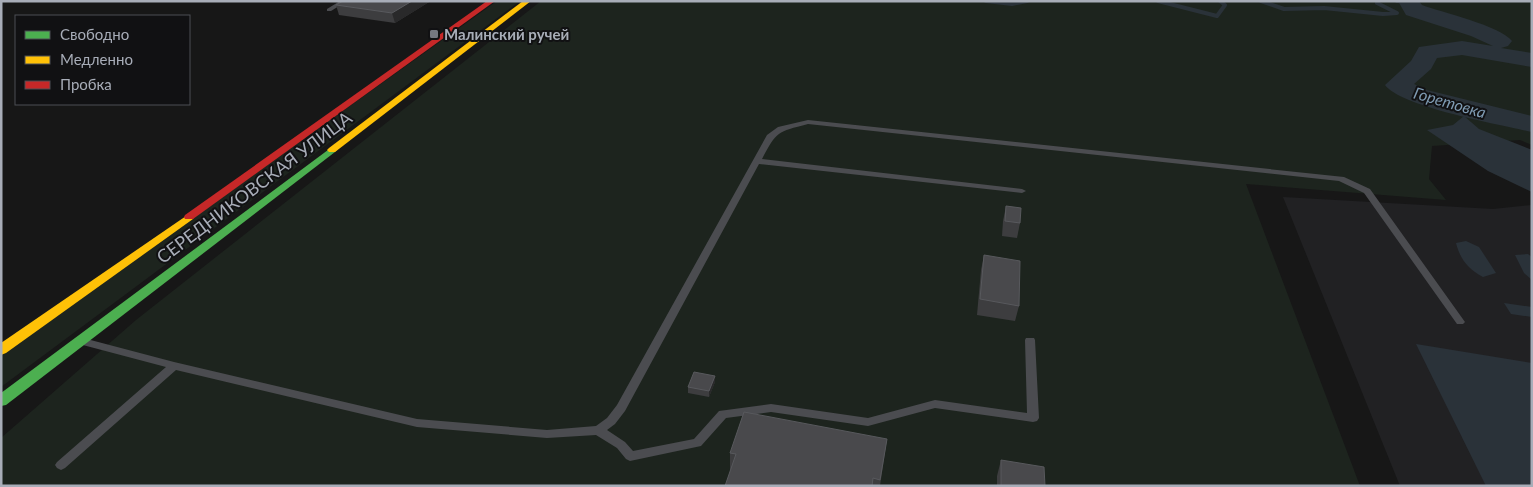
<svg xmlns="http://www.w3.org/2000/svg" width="1533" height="487" viewBox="0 0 1533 487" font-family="Lato,sans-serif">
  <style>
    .built { fill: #212123 }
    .green { fill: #1d241e }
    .water { fill: #2a3239 }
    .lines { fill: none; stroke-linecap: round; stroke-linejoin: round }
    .stream { stroke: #2a3239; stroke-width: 4 }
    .river { fill: #2a3239; fill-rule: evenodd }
    .lane { fill: #4b4c50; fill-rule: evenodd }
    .fast { fill: #4caf50; fill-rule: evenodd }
    .slow { fill: #ffc107; fill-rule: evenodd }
    .jam { fill: #c62828; fill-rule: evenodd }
    .wall { fill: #3d3d3f }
    .shaded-wall { fill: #29292a }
    .building { fill: #49494c; stroke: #58595d }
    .poi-dot { fill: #757880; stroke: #111113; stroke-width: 2 }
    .labels { text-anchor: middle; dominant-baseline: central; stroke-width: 4; stroke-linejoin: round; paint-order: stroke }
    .far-poi-label { font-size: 15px; font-weight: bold; fill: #a8adb8; stroke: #111113; text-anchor: start }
    .far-water-label { font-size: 16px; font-style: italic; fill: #7f9bb3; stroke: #111113 }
    .street-label { font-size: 18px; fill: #a8adb8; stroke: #111113 }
  </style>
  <rect width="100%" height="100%" fill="#171717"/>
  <path class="built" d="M1283 197 1493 209 1532 205V486H1400Z"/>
  <g class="green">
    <path d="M497 1H520L1 387V355Z"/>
    <path d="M541 1H1532V145L1520 140 1432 146 1429 179 1446 200 1246 184 1360 486H1V438L136 320Z"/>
  </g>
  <g class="water">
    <path d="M1464 116 1479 129 1532 150V192L1488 171 1427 130 1453 125Z"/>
    <path d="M1466 241 1479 247 1496 273 1483 277C1468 269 1460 259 1456 243Z"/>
    <path d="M1528 254 1532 257V280L1524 273 1515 255Z"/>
    <path d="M1504 303 1532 307V317L1511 314Z"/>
    <path d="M1416 344 1532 363V486H1486Z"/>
  </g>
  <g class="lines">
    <g class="stream">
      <path d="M986 1 1012 4 1027 1"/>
      <path d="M1158 1 1217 16 1225 5 1220 1"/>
      <path d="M1261 1 1284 9 1324 8 1383 14 1397 13 1377 3 1378 1"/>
      <path d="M1397 1 1409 2"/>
    </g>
    <path class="river" d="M1398 1H1419L1422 5C1441 12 1501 26 1512 41L1508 46 1501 48 1532 53V67L1462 55 1437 58 1431 69 1414 84 1427 90 1532 116V132C1502 125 1401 107 1385 85L1411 61 1419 47 1462 41 1493 46 1471 36 1406 15Z"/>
    <g class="lane">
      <path d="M340 1H347L331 11H327V9Z"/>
      <path d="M808 120 1344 177 1370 189 1465 322 1463 324H1457L1364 193 1339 181 808 124C777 132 777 131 762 159L1022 189 1026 191 1022 193 759 164 625 411 615 424 607 430 625 442 633 451 694 439 719 411 771 404 868 418 935 400 1027 413 1025 340 1026 338H1034L1035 340 1039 418 1037 421 1033 422 935 408 868 426 771 412 726 418 701 446 630 461 626 459 617 448 596 435 547 438 417 427 176 370 65 468 61 470 57 468 55 465 57 462 166 367 79 344 78 342 79 340 83 338 174 362 417 419 547 430 596 426 607 418 617 405 767 135 778 127Z"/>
    </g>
    <path class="fast" d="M332 147 335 148 337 150 335 152 6 405 1 406V393Z"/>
    <g class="slow">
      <path d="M523 1H531L335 152H329L327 150 329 148Z"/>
      <path d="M189 214 194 217 193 219 6 353 1 355V343Z"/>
    </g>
    <path class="jam" d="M487 1H495L193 219H185L184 217 185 215Z"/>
  </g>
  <g class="wall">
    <path d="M429 2 395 23 339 15 336 5Z"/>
    <path d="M1006 206 1020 223 1017 238 1002 236 1003 221Z"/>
    <path d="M984 255 1019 306 1015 321 977 315 981 270Z"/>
    <path d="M715 376V382L709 397 688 393V387Z"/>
    <path d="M887 439 880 486H725L731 469H730V453Z"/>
    <path d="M1001 460 1045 486H997V476Z"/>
  </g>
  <g class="shaded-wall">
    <path d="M412 1H429V2L395 23 392 13Z"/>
    <path d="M715 376V382L709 397V391Z"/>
  </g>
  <g class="building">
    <path d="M343 1H412L392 13 336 5Z"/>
    <path d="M1006 206 1021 208 1020 223 1005 221Z"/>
    <path d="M984 255 1020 261 1019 306 980 299Z"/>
    <path d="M694 372 715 376 709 391 688 387Z"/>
    <path d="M744 412 887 439 880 480 873 478 872 486H725L736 454 730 453Z"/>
    <path d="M1001 460 1044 467 1045 486H1001Z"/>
  </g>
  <rect class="poi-dot" x="429" y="29" width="10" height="10" rx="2.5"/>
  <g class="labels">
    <g class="far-poi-label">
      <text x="444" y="34">Малинский ручей</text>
    </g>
    <g class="far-water-label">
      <text transform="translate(1450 102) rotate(16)">Горетовка</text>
    </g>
    <g class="street-label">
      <text transform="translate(254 187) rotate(-37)">СЕРЕДНИКОВСКАЯ УЛИЦА</text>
    </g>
  </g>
  <rect width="1533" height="487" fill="none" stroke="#a8adb8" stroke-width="5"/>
  <rect x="15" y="15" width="175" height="90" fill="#111113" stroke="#4d4f55"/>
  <rect x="25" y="31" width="25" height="8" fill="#4caf50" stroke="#4d4f55"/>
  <text x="60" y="40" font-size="15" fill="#a8adb8">Свободно</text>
  <rect x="25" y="56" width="25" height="8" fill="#ffc107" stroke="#4d4f55"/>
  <text x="60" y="65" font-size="15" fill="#a8adb8">Медленно</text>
  <rect x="25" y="81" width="25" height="8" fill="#c62828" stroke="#4d4f55"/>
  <text x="60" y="90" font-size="15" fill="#a8adb8">Пробка</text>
</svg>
